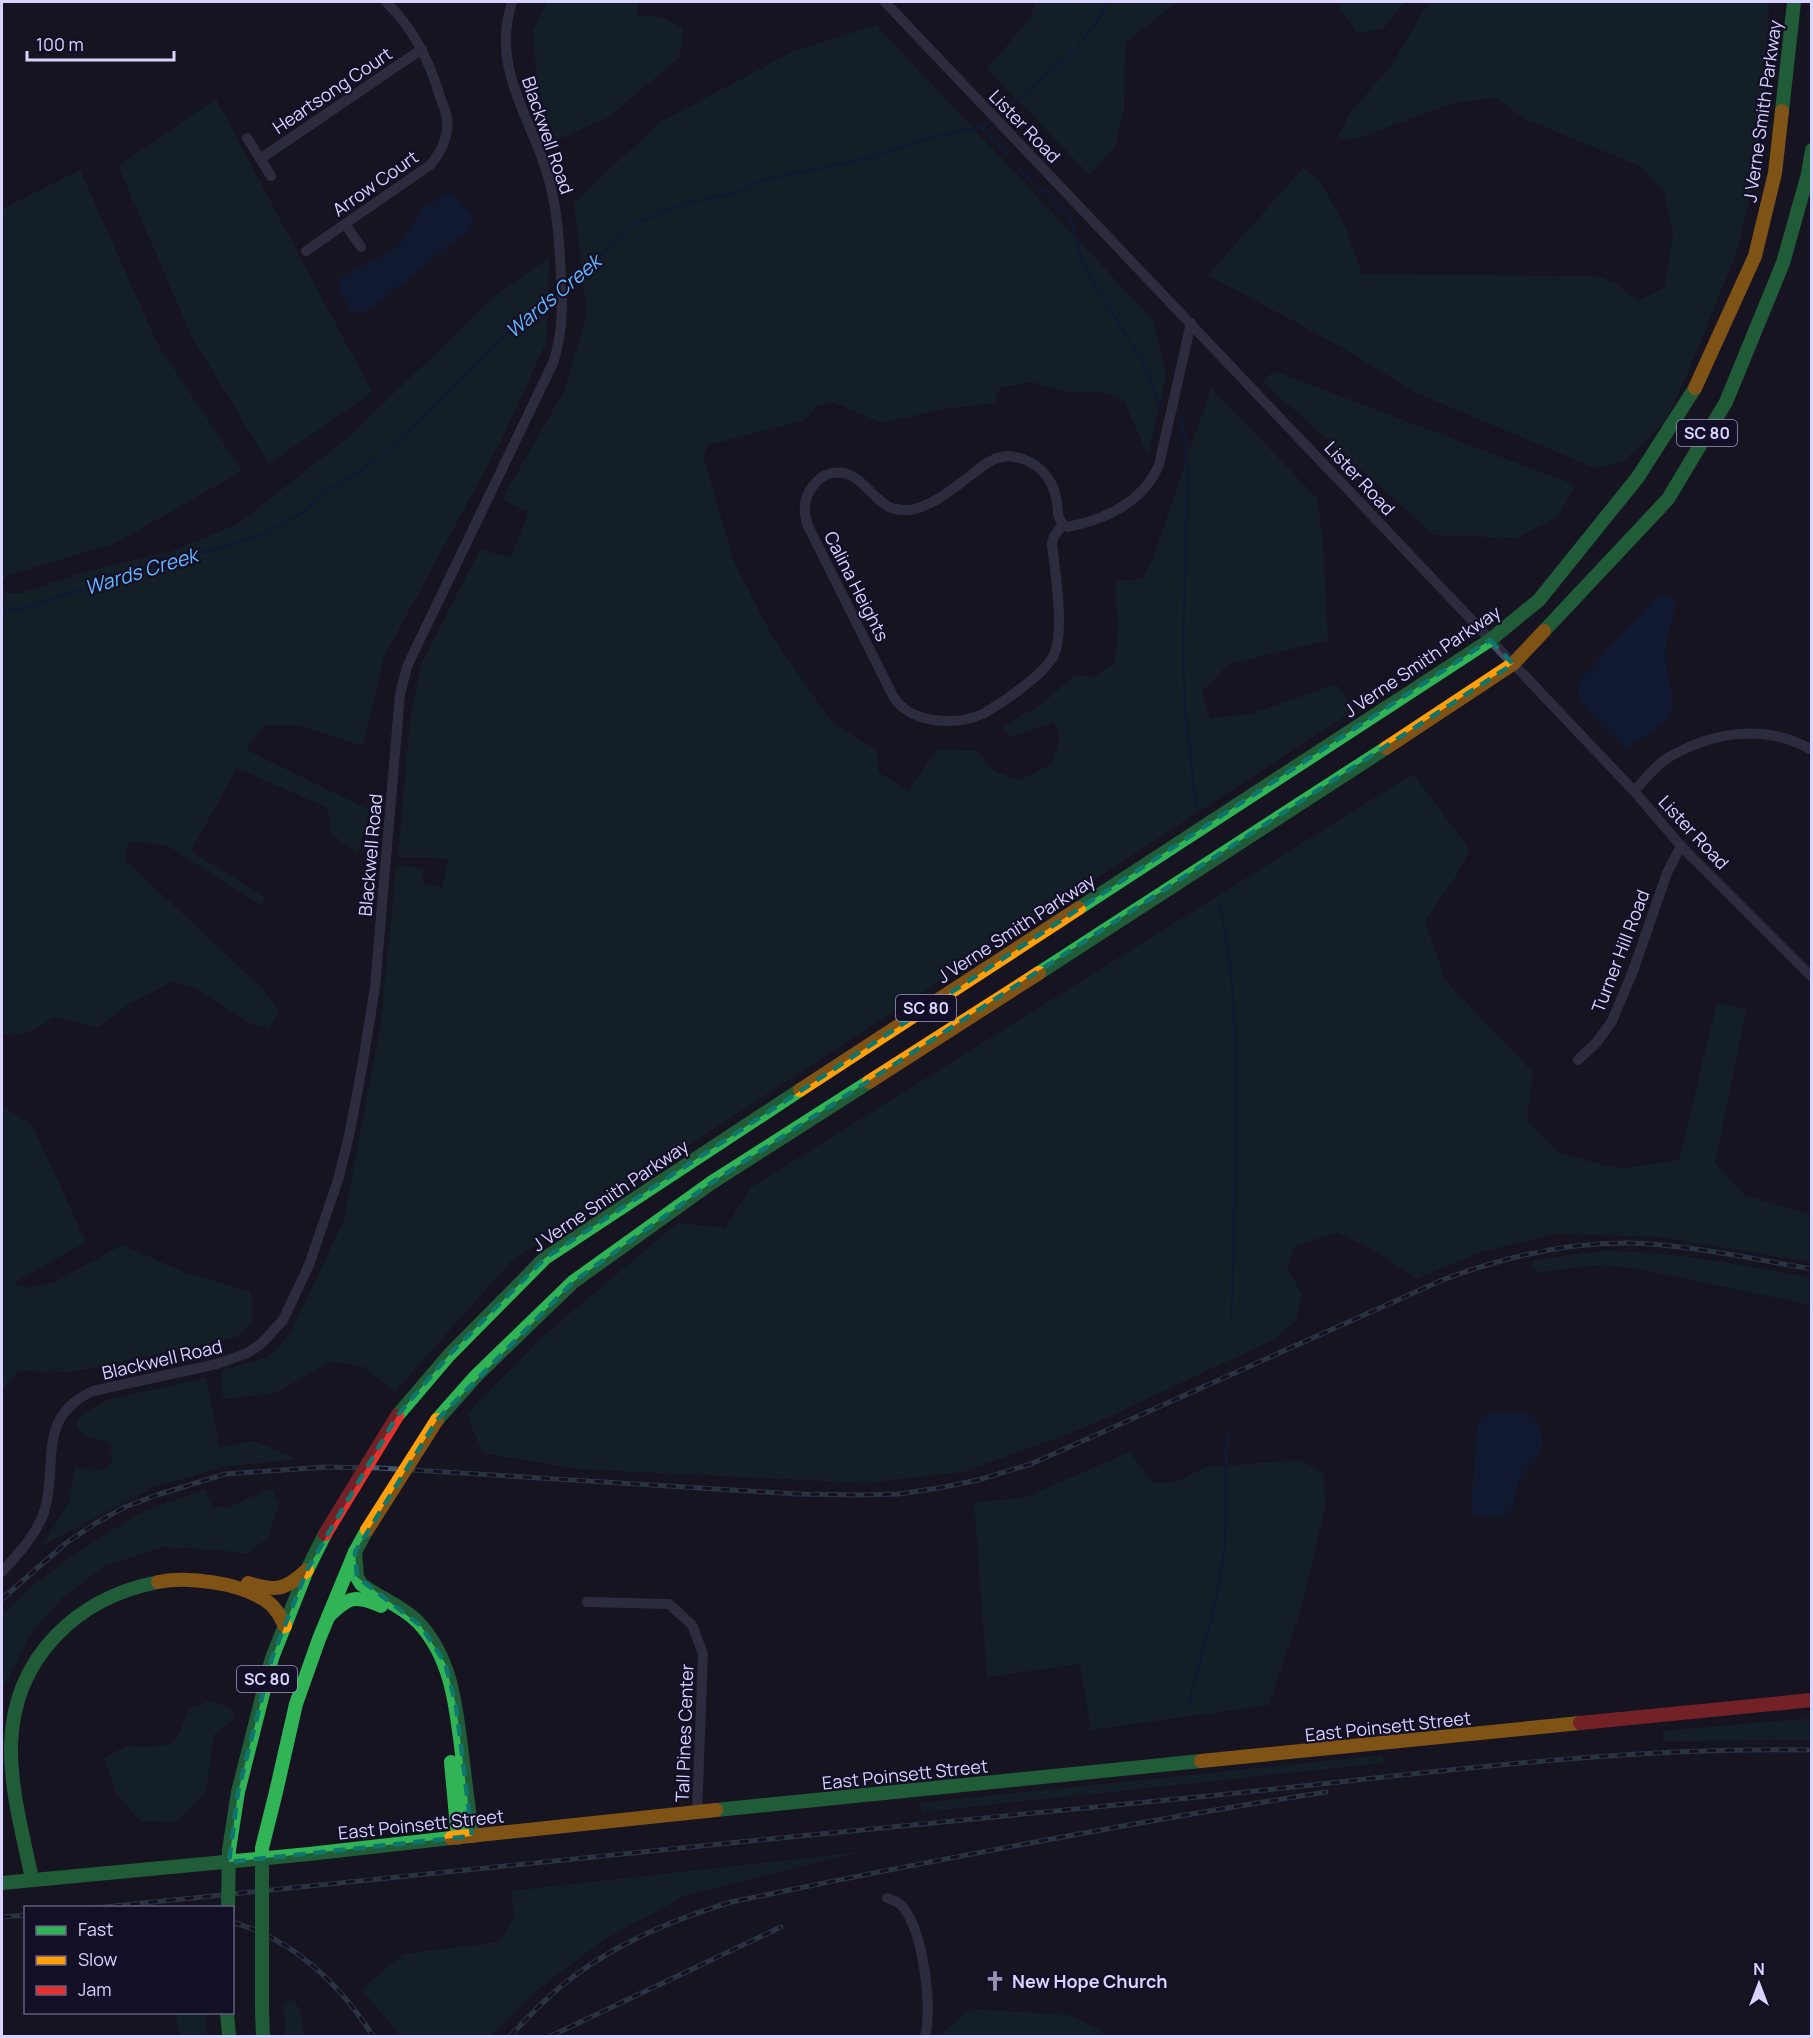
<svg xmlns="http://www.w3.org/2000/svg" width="1813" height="2038" viewBox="0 0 1813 2038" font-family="Manrope,sans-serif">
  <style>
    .green { fill: #132c2d }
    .water { fill: #0d2144 }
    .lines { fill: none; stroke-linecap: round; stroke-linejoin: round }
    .stream { stroke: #0d2144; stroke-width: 3 }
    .street { stroke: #4a4962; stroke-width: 10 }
    .fast { stroke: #30b455; stroke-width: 14 }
    .slow { stroke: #ff9f0a; stroke-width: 14 }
    .jam { stroke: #e5322d; stroke-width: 14 }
    .rail-casing { stroke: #43596b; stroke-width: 5 }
    .rail { stroke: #130f26; stroke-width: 3; stroke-dasharray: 9; stroke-linecap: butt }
    .fast-bridge { stroke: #30b455; stroke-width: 14 }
    .slow-bridge { stroke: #ff9f0a; stroke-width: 14 }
    .jam-bridge { stroke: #e5322d; stroke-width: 14 }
    .marked { fill: none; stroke: #0f766e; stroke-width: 4.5; stroke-dasharray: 12 8; stroke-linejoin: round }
    .labels { text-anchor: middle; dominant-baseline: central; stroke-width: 4.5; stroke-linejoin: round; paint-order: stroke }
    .shield { fill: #130f26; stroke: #9e99be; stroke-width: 1.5 }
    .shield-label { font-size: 16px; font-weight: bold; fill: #d9d4ff }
    .street-label { font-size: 18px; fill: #d9d4ff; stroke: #130f26 }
    .poi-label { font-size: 18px; font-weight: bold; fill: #d9d4ff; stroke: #130f26; text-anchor: start }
    .water-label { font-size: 20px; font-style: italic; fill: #62b6ff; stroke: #130f26 }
  </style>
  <rect width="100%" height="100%" fill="#161421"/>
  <g class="green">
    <path d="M548 2H639L636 15 663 17 683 29 680 57 607 118 554 141 537 86 533 30Z"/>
    <path d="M1036 2H1177L1125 43 1124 110 1115 147 1090 175 987 69 1030 18Z"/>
    <path d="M1335 2H1405L1384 28 1358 34Z"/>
    <path d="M1429 2H1769L1767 75 1757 169 1737 251 1688 372 1665 422 1622 462 1595 468 1416 393 1343 348 1208 275 1303 168 1320 180 1346 229 1362 274 1596 276 1615 283 1638 301 1664 288 1673 235 1664 193 1642 167 1525 119 1496 98 1457 102 1349 141 1338 136 1352 110 1390 68Z"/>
    <path d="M876 25 1153 320 1166 374 1148 456 1123 399 1101 392H1068L1031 382 1000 388 995 403 943 409 882 423 833 402 817 406 803 421 708 445 703 455 734 562 772 636 832 723 877 750 878 772 908 790 938 749 977 751 994 771 1019 780 1052 764 1060 738 1054 722 1012 737 1001 728 1046 701 1074 675 1093 677 1115 663 1118 629 1115 581 1142 579 1153 558 1211 388 1317 498 1323 541 1328 640 1227 665 1202 692 1210 718 1251 714 1336 684 1354 710 510 1262 395 1392 364 1367 331 1361 276 1393 223 1399 222 1370 269 1357 290 1334 344 1220 381 1022 396 865 423 868V883L442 888 448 860 429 857H398L410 720 421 664 480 550 510 557 529 512 502 500 564 391 587 315 574 203 660 122 794 51Z"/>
    <path d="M216 99 372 392 269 464 192 337 118 166Z"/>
    <path d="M80 170 158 345 242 471 116 543 9 575 2 580V209Z"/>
    <path d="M549 258 547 340 504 435 384 657 363 746 298 725H264L246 750 370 810 357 854 331 833 328 808 237 768 191 851 266 898 260 905 168 846 129 841 125 860 264 990 279 1012 269 1028 253 1025 195 988 172 982 127 1005 98 1027 53 1017C38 1029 21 1039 2 1033V593H22L85 572 170 552 238 524 351 435 497 294Z"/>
    <path d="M1274 371 1575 485 1559 516 1516 538 1434 535 1262 381Z"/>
    <path d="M1413 774 1470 850 1456 876 1425 921 1445 980 1533 1073 1527 1120 1558 1153 1620 1169 1679 1160 1717 1002 1746 1010 1715 1163 1745 1196 1811 1214V1262L1661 1237 1555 1234 1484 1251 1416 1279 1378 1252 1337 1232 1294 1247 1287 1268 1302 1294 1296 1320 1275 1339 1089 1426 963 1472 866 1483 578 1469 482 1453 467 1414 542 1337 678 1223 725 1228 752 1187Z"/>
    <path d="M2 1106 32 1125 86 1242 13 1283 31 1288 55 1282 122 1245 184 1272 251 1292 253 1322 236 1337 72 1372 18 1371 2 1391Z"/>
    <path d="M1603 1251C1674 1251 1742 1265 1811 1278V1305L1638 1269 1601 1265 1539 1272 1531 1267 1534 1260Z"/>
    <path d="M206 1378 220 1447 254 1441 297 1459 223 1467 151 1488 42 1546 70 1500 74 1468 105 1470 112 1460 110 1444 83 1435 76 1424 83 1414 110 1399Z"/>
    <path d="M1129 1452 1154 1483 1176 1482 1205 1467 1301 1460 1324 1474 1325 1508 1302 1605 1269 1705 1091 1730 1080 1664 987 1677 974 1502 1024 1498Z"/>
    <path d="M271 1488 279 1504 268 1538 246 1554 219 1550 163 1547 105 1566 63 1597 29 1636 2 1690V1615L33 1585 78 1552 138 1514 205 1489 212 1506 226 1508Z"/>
    <path d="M209 1701 231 1708 234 1720 214 1734 206 1791 175 1822 140 1821 116 1792 104 1758 126 1746 153 1747 174 1743 190 1709Z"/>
    <path d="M1811 1718V1740L1663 1741V1731Z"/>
    <path d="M1383 1755V1763L922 1812 919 1803Z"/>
    <path d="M860 1852 686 1895 602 1941 536 1991 491 2036H400L362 1989 404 1954 498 1942 514 1919 511 1891Z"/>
    <path d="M294 2000 301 2012 304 2036H285L284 2002Z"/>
    <path d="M971 2009 1069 2015 1101 2031 1105 2036H939Z"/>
    <path d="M175 2013H206L207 2036H180Z"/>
  </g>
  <g class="water">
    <path d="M447 192 453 194 473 217 471 228 367 312 357 314 351 310 338 289 340 277 390 251 403 241 420 211Z"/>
    <path d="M1663 593 1673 597C1678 617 1665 635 1665 656 1665 676 1682 701 1667 718 1660 728 1637 741 1626 749 1615 737 1583 710 1578 695 1577 691 1578 686 1579 681L1653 601Z"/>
    <path d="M1510 1412 1531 1415 1537 1419 1542 1433 1543 1445 1538 1457 1520 1478 1510 1513C1499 1518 1484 1519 1474 1514L1471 1507 1477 1428C1485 1410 1492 1413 1510 1412Z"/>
  </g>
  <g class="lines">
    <g class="stream">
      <path d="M998 116 1074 51 1097 22 1108 2"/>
      <path d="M981 127 1009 156"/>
      <path d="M1020 169 1035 185 1047 193 1060 209 1066 212 1072 220 1079 251 1088 274 1143 362 1160 409"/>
      <path d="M564 289 637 223 660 213 697 201 735 193 753 184 772 178 860 160 925 139 981 127 993 120"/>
      <path d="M1181 419 1186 444 1188 471 1183 650 1185 709 1196 807"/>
      <path d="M2 612 27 608 128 574 257 537 280 525 304 512 330 489 361 471 382 454 433 408 506 335 559 293"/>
      <path d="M1220 904C1236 980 1237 1058 1236 1136 1235 1198 1234 1261 1231 1323"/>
      <path d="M1189 1702 1215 1604 1225 1544 1227 1431"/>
    </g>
    <g class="street">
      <path d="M885 2 1634 791 1681 846 1812 977"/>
      <path d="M247 138 271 176"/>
      <path d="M260 159 422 49"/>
      <path d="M345 224 361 247"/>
      <path d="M306 251 430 165C441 153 449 135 447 119 446 111 443 104 440 97 430 62 412 27 386 2"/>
      <path d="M1008 456C1034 458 1053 475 1057 502 1058 511 1057 517 1063 524L1054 536 1052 544C1055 571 1065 631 1054 655 1044 675 1003 702 983 714 955 726 910 724 893 696L808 526C803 512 803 498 813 486 817 480 824 475 832 473 858 468 869 496 889 507 895 510 902 510 908 510 935 508 965 478 987 463L997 458Z"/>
      <path d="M1063 524 1067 527C1105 520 1143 502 1159 465L1191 323"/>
      <path d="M1634 791C1645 780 1657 763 1671 756 1715 731 1767 724 1812 750"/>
      <path d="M1578 1060 1597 1042 1612 1021 1633 971 1667 873 1681 846"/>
      <path d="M2 1572C17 1555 37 1534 44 1512 59 1465 35 1417 93 1391L217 1364 247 1353 261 1344 283 1320 309 1265 338 1180 349 1136 363 1062 375 987 400 694 407 667 413 654 553 363C565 328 562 294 560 258 558 225 555 195 544 164 525 108 492 63 512 2"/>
      <path d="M587 1602 669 1604 692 1625 703 1654 697 1813"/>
      <path d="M887 1898C894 1900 899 1902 903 1907 923 1932 933 2007 925 2036"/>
    </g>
    <g class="fast">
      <path d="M1782 111 1794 2"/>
      <path d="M1544 631 1668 499 1726 402 1783 263 1808 174 1812 150"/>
      <path d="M1079 908 1490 640 1539 600 1638 477 1695 388"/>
      <path d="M1039 973 1386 748"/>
      <path d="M397 1416 449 1355 545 1258 800 1090"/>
      <path d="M437 1420 476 1376 573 1282 711 1183 869 1082"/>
      <path d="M355 1552 357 1577 361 1584C379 1598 401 1605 418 1622 452 1658 456 1707 462 1754 465 1781 469 1809 472 1836"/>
      <path d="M328 1617C348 1597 355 1594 381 1606"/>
      <path d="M451 1762 458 1838"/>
      <path d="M238 1792 272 1658 307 1570 325 1534"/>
      <path d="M276 1792 296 1704 319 1639 355 1552 367 1530"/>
      <path d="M716 1810 1201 1761"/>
      <path d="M32 1879C23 1835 10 1789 11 1744 14 1657 77 1598 158 1582"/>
      <path d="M2 1883 309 1854 451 1838"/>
      <path d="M262 2011 263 2036"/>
      <path d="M227 2012 229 2036"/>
    </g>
    <g class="slow">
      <path d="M1695 388 1755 256 1775 173 1782 111"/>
      <path d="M1386 748 1513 664 1544 631"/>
      <path d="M869 1082 1039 973"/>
      <path d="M800 1090 1079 908"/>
      <path d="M158 1582C189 1576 239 1583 265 1600 275 1606 280 1616 285 1626"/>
      <path d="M248 1583C276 1592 285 1590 307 1570"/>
      <path d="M1201 1761 1580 1723"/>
      <path d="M451 1838 716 1810"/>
    </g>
    <path class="jam" d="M1580 1723 1812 1700"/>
    <g class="rail-casing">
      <g id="rail">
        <path d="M2 1599 66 1543 96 1523 125 1507 157 1495 225 1474 326 1467 380 1468 798 1494 858 1495 899 1494 939 1488 978 1480 1031 1464 1440 1281C1500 1258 1561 1243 1626 1243 1687 1244 1752 1259 1812 1269"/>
        <path d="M95 1908C463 1870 830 1832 1198 1797 1402 1777 1607 1746 1812 1750"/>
        <path d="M2 1917 26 1915"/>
        <path d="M232 1922C293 1939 340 1984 373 2036"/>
        <path d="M510 2036C526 2020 542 2002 559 1988 609 1946 669 1921 731 1902 929 1861 1127 1823 1326 1792"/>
        <path d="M551 2036 781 1927"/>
      </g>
    </g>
    <use href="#rail" class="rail"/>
    <g class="fast-bridge">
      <path d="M228 1908 229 1850 238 1792"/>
      <path d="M262 2011V1848L276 1792"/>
    </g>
    <path class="slow-bridge" d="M367 1530 437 1420"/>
    <path class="jam-bridge" d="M325 1534 397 1416"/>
  </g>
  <path d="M0 0H1813V2038H0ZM1490 640 1513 664 711 1183 573 1282 437 1420 355 1552 357 1577 421 1626 445 1663 456 1705 472 1836 229 1862 238 1792 272 1658 307 1570 397 1416 449 1355 545 1258Z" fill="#161421" fill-opacity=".55" fill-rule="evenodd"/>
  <path class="marked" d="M1490 640 1513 664 711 1183 573 1282 437 1420 355 1552 357 1577 421 1626 445 1663 456 1705 472 1836 229 1862 238 1792 272 1658 307 1570 397 1416 449 1355 545 1258Z"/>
  <defs>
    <g id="church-bare" transform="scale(1.62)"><path d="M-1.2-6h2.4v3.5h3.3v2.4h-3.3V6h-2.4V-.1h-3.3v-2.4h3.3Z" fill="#9591b1" stroke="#130f26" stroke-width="2.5" paint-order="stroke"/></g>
  </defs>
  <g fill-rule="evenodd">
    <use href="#church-bare" x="995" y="1981"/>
  </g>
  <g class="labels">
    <g class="shield">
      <rect x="1677" y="420" width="60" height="26" rx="4.5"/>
      <rect x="896" y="995" width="60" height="26" rx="4.5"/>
      <rect x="237" y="1666" width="60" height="26" rx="4.5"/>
    </g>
    <g class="shield-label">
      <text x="1707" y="433">SC 80</text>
      <text x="926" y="1008">SC 80</text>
      <text x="267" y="1679">SC 80</text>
    </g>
    <g class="street-label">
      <text transform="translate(332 90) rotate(-34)">Heartsong Court</text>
      <text transform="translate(1762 111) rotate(-82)">J Verne Smith Parkway</text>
      <text transform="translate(1025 126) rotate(46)">Lister Road</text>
      <text transform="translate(548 135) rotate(71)">Blackwell Road</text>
      <text transform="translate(375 183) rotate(-35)">Arrow Court</text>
      <text transform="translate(1360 478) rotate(47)">Lister Road</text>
      <text transform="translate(857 586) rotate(63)">Calina Heights</text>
      <text transform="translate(1422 661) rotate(-34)">J Verne Smith Parkway</text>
      <text transform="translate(1694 832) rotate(47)">Lister Road</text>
      <text transform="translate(370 855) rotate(-85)">Blackwell Road</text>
      <text transform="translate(1016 928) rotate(-33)">J Verne Smith Parkway</text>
      <text transform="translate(1620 951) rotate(-69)">Turner Hill Road</text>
      <text transform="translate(610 1195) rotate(-34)">J Verne Smith Parkway</text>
      <text transform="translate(162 1359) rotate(-13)">Blackwell Road</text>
      <text transform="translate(1388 1726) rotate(-6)">East Poinsett Street</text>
      <text transform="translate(684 1733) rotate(-88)">Tall Pines Center</text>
      <text transform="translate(905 1774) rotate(-6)">East Poinsett Street</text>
      <text transform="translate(421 1824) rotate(-6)">East Poinsett Street</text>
    </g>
    <g class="poi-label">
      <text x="1012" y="1981">New Hope Church</text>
    </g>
    <g class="water-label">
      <text transform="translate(553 296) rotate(-40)">Wards Creek</text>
      <text transform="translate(141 571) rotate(-17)">Wards Creek</text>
    </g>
  </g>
  <rect width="1813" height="2038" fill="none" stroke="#d9d4ff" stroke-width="6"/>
  <rect x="24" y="1906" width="210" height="108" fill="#130f26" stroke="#625e7d" stroke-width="1.5"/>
  <rect x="36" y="1926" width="30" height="9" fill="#30b455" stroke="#625e7d" stroke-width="1.5"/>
  <text x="78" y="1936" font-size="18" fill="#d9d4ff">Fast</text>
  <rect x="36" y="1956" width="30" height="9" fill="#ff9f0a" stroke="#625e7d" stroke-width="1.5"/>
  <text x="78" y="1966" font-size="18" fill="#d9d4ff">Slow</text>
  <rect x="36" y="1986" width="30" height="9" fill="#e5322d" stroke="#625e7d" stroke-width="1.5"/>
  <text x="78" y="1996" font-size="18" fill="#d9d4ff">Jam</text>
  <g transform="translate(1759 1984)" stroke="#130f26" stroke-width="4.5" paint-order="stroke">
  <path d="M0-4.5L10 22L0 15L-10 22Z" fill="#d9d4ff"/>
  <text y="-9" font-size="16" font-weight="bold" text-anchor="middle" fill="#d9d4ff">N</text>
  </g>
  <path d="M27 51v9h147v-9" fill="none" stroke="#d9d4ff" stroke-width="3"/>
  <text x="36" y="51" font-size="18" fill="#d9d4ff" stroke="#130f26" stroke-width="4.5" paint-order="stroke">100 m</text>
</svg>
